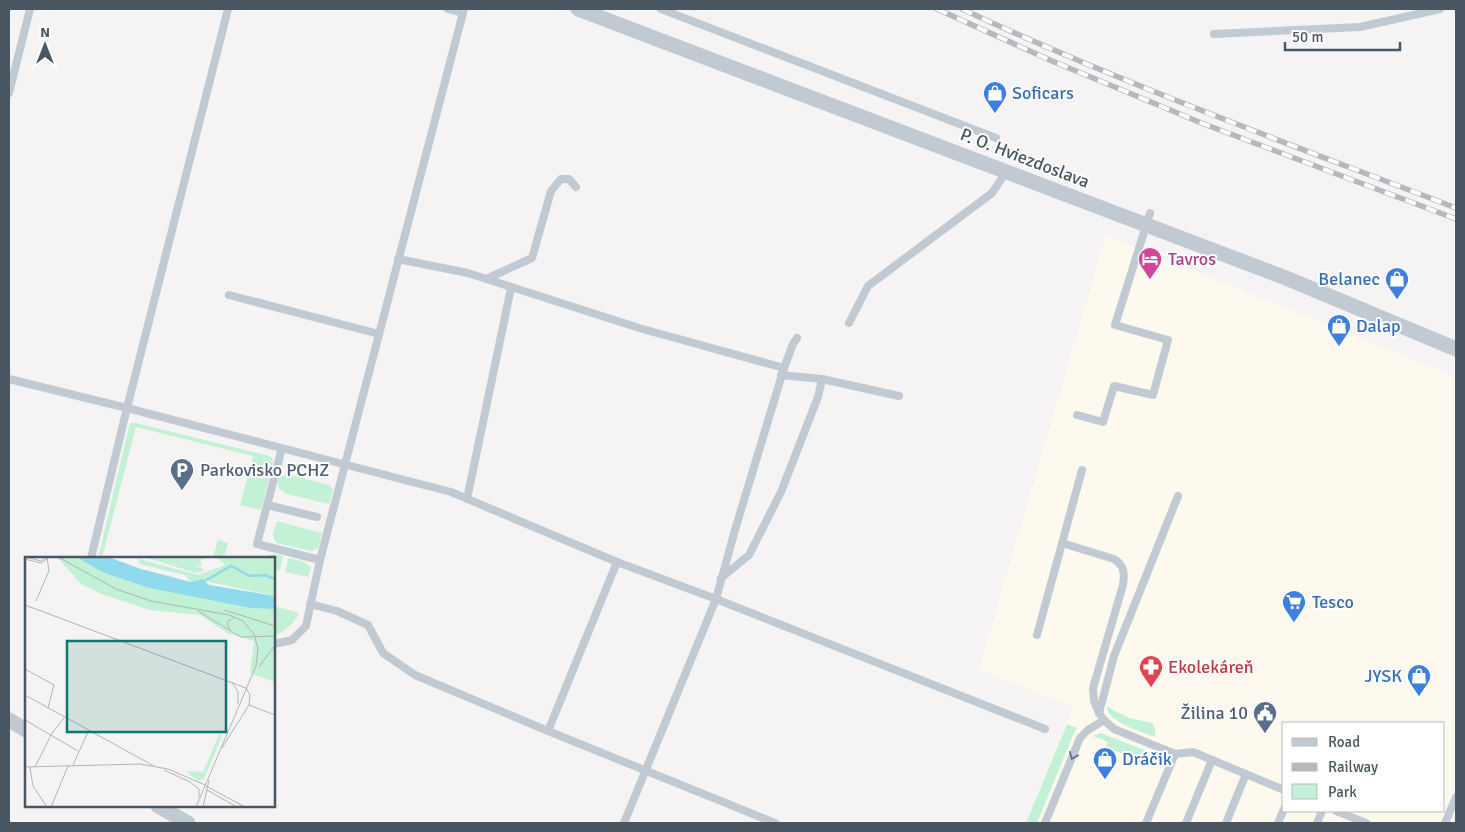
<svg xmlns="http://www.w3.org/2000/svg" width="1465" height="832" viewBox="0 0 1465 832" font-family="Signika,sans-serif">
  <style>
    .commercial { fill: #fdf9ef; fill-rule: evenodd }
    .green { fill: #c3f1d5 }
    .lines { fill: none; stroke-linecap: round; stroke-linejoin: round }
    .service { stroke: #c1cad2; stroke-width: 8 }
    .minor { stroke: #c1cad2; stroke-width: 15 }
    .rail-casing { stroke: #b5b8bd; stroke-width: 5.5 }
    .rail { stroke: #fff; stroke-width: 4; stroke-dasharray: 11; stroke-linecap: butt }
    .oneway { stroke: #6e7983 }
    .labels { text-anchor: middle; dominant-baseline: central; stroke-width: 4; stroke-linejoin: round; paint-order: stroke }
    .shop-label { font-size: 18px; fill: #366cbe; stroke: #fff; text-anchor: start }
    .street-label { font-size: 18px; fill: #4a5661; stroke: #fff }
    .hotel-label { font-size: 18px; fill: #b23c85; stroke: #fff; text-anchor: start }
    .service-label { font-size: 18px; fill: #4e5e75; stroke: #fff; text-anchor: start }
    .health-label { font-size: 18px; fill: #be3a42; stroke: #fff; text-anchor: start }
    .inset-river { fill: none; stroke: #90daee; stroke-width: 2.5 }
    .inset-road { fill: none; stroke: #b1b4b9; stroke-width: 1 }
    .view { fill: #0f766e; fill-opacity: 0.15; stroke: #0f766e; stroke-width: 2.5 }
    .inset-edge { fill: none; stroke: #4a5661; stroke-width: 2.5 }
  </style>
  <rect width="100%" height="100%" fill="#f5f3f3"/>
  <path class="commercial" d="M1106 235 1456 377V823H1026L1073 707 979 669ZM1284 723H1444V811H1284Z"/>
  <g class="green">
    <path d="M131 423H136L269 456 272 458 273 463 261 510 240 505 253 456 136 427 102 558H98L129 427Z"/>
    <path d="M286 474 329 485 333 489 329 504 287 494C279 490 276 486 279 477Z"/>
    <path d="M277 521 322 533 318 548 311 551 277 543C270 537 275 529 277 521Z"/>
    <path d="M218 540 228 543 224 558H213Z"/>
    <path d="M273 554 283 556 280 571 274 569V558H259Z"/>
    <path d="M289 558 304 562 311 567 308 577 285 572Z"/>
    <path d="M274 606 299 613C293 625 285 631 274 636Z"/>
    <path d="M1107 706 1115 711 1130 718 1152 723 1155 729V737C1143 732 1106 722 1107 706Z"/>
    <path d="M1067 724 1077 728 1073 735 1037 823H1026Z"/>
    <path d="M1101 733 1149 752 1145 763 1106 747 1108 742 1093 736 1094 735Z"/>
  </g>
  <g class="lines">
    <g class="service">
      <path d="M448 9 463 13"/>
      <path d="M661 9 996 138"/>
      <path d="M1214 34 1360 27 1440 9"/>
      <path d="M9 93 30 9"/>
      <path d="M398 259 468 273 639 328 784 368 735 530 716 599 624 823"/>
      <path d="M486 279 532 258 551 191 561 179H569L576 187"/>
      <path d="M229 295 379 334"/>
      <path d="M849 323 868 286 992 193 1006 172"/>
      <path d="M784 368 793 344 797 338"/>
      <path d="M781 375 822 379 899 396"/>
      <path d="M9 379 127 408 451 492 617 562 716 599 1045 729"/>
      <path d="M1077 415 1103 422 1114 386 1153 395 1168 340 1115 325 1150 213"/>
      <path d="M282 448 257 544 320 560"/>
      <path d="M467 499 511 288"/>
      <path d="M267 505 317 517"/>
      <path d="M1062 543 1114 559C1124 565 1125 573 1123 585L1093 688 1094 701 1099 713 1104 720 1114 729 1175 754 1193 752 1284 790"/>
      <path d="M91 558 127 408 228 9"/>
      <path d="M721 578 749 555 781 492 818 397 822 379"/>
      <path d="M310 604 337 611 368 625 383 653 415 675 548 731 775 823"/>
      <path d="M1037 635 1082 470"/>
      <path d="M274 644 292 640 306 626 320 560 464 9"/>
      <path d="M1099 713 1114 656 1178 496"/>
      <path d="M548 731 617 562"/>
      <path d="M1336 811 1366 823"/>
      <path d="M1045 823 1080 738 1088 730 1104 720"/>
      <path d="M1146 823 1175 754"/>
      <path d="M1186 823 1212 760"/>
      <path d="M1226 823 1246 774"/>
      <path d="M1278 823 1284 809"/>
      <path d="M1317 823 1322 811"/>
      <path d="M1445 823 1456 797"/>
    </g>
    <g class="minor">
      <path d="M578 9 1286 278 1456 349"/>
      <path d="M9 720 26 730"/>
      <path d="M158 806 188 823"/>
    </g>
    <g class="rail-casing">
      <g id="rail">
        <path d="M937 9 1052 61 1204 124 1456 219"/>
        <path d="M962 9C1123 84 1290 144 1456 208"/>
      </g>
    </g>
    <use href="#rail" class="rail"/>
  </g>
  <defs><path id="oneway-chevron" d="M-2-3.5L2.5 0L-2 3.5" fill="none" stroke-width="1.6" stroke-linecap="round" stroke-linejoin="round" transform="scale(1.25)"/></defs>
  <use class="oneway" href="#oneway-chevron" transform="translate(1073 756) rotate(113)"/>
  <defs>
    <g id="shop-pin" transform="scale(1.25)"><path d="M0 17L-7.5 6A9.5 9.5 0 1 1 7.5 6Z" fill="#3f7fe0" stroke="#fff"/><path d="M-5-2.5h2.3a2.7 3.5 0 0 1 5.4 0H5L5.5 6h-11ZM-1.5-2.5h3a1.5 2.3 0 0 0-3 0Z" fill="#fff"/></g>
    <g id="hotel-pin" transform="scale(1.25)"><path d="M0 17L-7.5 6A9.5 9.5 0 1 1 7.5 6Z" fill="#d1479c" stroke="#fff"/><path d="M-6-4.5h1.5V1H6V5H4.5V3h-9V5H-6ZM-4 0a1.8 1.8 0 1 1 3.6 0ZM.5 0V-2.5h3Q6-2.5 6 0Z" fill="#fff"/></g>
    <g id="parking-pin" transform="scale(1.25)"><path d="M0 17L-7.5 6A9.5 9.5 0 1 1 7.5 6Z" fill="#5c6f8a" stroke="#fff"/><path d="M-3.5-5.5H1a3.5 3.5 0 0 1 0 7H-1V5.5H-3.5ZM-1-3.4V-.6H.8a1.4 1.4 0 0 0 0-2.8Z" fill="#fff"/></g>
    <g id="supermarket-pin" transform="scale(1.25)"><path d="M0 17L-7.5 6A9.5 9.5 0 1 1 7.5 6Z" fill="#3f7fe0" stroke="#fff"/><path d="M-6-5.5h2.5l.6 2H6L4.5 2H-2.5L-4.4-4H-6ZM-1.5 3.2a1.3 1.3 0 1 0 .1 0ZM3 3.2a1.3 1.3 0 1 0 .1 0Z" fill="#fff"/></g>
    <g id="pharmacy-pin" transform="scale(1.25)"><path d="M0 17L-7.5 6A9.5 9.5 0 1 1 7.5 6Z" fill="#e0444e" stroke="#fff"/><path d="M-2-6h4v4h4v4h-4v4h-4v-4h-4v-4h4Z" fill="#fff"/></g>
    <g id="civic-pin" transform="scale(1.25)"><path d="M0 17L-7.5 6A9.5 9.5 0 1 1 7.5 6Z" fill="#5c6f8a" stroke="#fff"/><path d="M-.6-6.5H3V-4.5H.6V-3L4-1V1h2V6H-6V1h2V-1L-.6-3ZM-1.2 2.5V6h2.4V2.5Z" fill="#fff"/></g>
  </defs>
  <g fill-rule="evenodd">
    <use href="#shop-pin" x="995" y="93"/>
    <use href="#hotel-pin" x="1150" y="259"/>
    <use href="#shop-pin" x="1397" y="279"/>
    <use href="#shop-pin" x="1339" y="326"/>
    <use href="#parking-pin" x="182" y="470"/>
    <use href="#supermarket-pin" x="1294" y="602"/>
    <use href="#pharmacy-pin" x="1151" y="667"/>
    <use href="#shop-pin" x="1419" y="676"/>
    <use href="#civic-pin" x="1265" y="713"/>
    <use href="#shop-pin" x="1105" y="759"/>
  </g>
  <g class="labels">
    <g class="shop-label">
      <text x="1012" y="93">Soficars</text>
      <text x="1380" y="279" text-anchor="end">Belanec</text>
      <text x="1356" y="326">Dalap</text>
      <text x="1312" y="602">Tesco</text>
      <text x="1402" y="676" text-anchor="end">JYSK</text>
      <text x="1122" y="759">Dráčik</text>
    </g>
    <g class="street-label">
      <text transform="translate(1025 158) rotate(21)">P. O. Hviezdoslava</text>
    </g>
    <g class="hotel-label">
      <text x="1168" y="259">Tavros</text>
    </g>
    <g class="service-label">
      <text x="200" y="470">Parkovisko PCHZ</text>
      <text x="1248" y="713" text-anchor="end">Žilina 10</text>
    </g>
    <g class="health-label">
      <text x="1168" y="667">Ekolekáreň</text>
    </g>
  </g>
  <g transform="translate(25 557)">
    <rect width="250" height="250" fill="#f5f3f3"/>
    <path d="M32 0H51L79 16 124 31 225 51 250 52V125L225 116 229 84 202 76 175 58 125 53 76 37 56 27ZM107 0 173 18 200 8 191 0H250V39L176 23 166 25 160 18 115 7 113 2ZM119 0H181L175 4 177 9H171L180 13 171 16ZM198 176 179 222 173 224 165 218 162 214 178 215 194 178Z" fill="#c3f1d5"/>
    <path d="M51 0H83L116 12 166 25 178 22 184 28 250 39V52L225 51 124 31 79 16Z" fill="#90daee"/>
    <path class="inset-river" d="M178 25 206 9 225 19 240 18 250 22"/>
    <path class="inset-road" d="M1 0 16 4 22 0M33 0 91 32 126 44 204 58 218 64 229 77 233 92 231 109 171 250M0 2 16 6 25 0M11 44 24 14 22 0M0 48 221 131 225 138 224 148 197 191M199 53 250 69M173 54 216 80 250 79M205 73 202 65 210 60M234 110 250 88M0 112 29 128 23 151M207 125 213 135V147M0 138 129 209M224 148 250 158M0 163 53 194M48 208 63 175M0 210 115 207 143 212 180 228M5 210 8 229 22 250M10 210 27 176 39 161M139 213 165 225M165 225 174 232V240M181 229 220 250M182 233 212 250M26 250 43 209M178 250 184 223"/>
    <path class="view" d="M42 84H201V175H42Z"/>
    <rect width="250" height="250" class="inset-edge"/>
  </g>
  <rect width="1465" height="832" fill="none" stroke="#4a5661" stroke-width="20"/>
  <rect x="1282" y="722" width="162" height="90" fill="#ffffff" stroke="#b7bbc0"/>
  <rect x="1292" y="738" width="25" height="8" fill="#c1cad2" stroke="#b7bbc0"/>
  <text x="1328" y="747" font-size="15" fill="#4a5661">Road</text>
  <rect x="1292" y="763" width="25" height="8" fill="#b5b8bd" stroke="#b7bbc0"/>
  <text x="1328" y="772" font-size="15" fill="#4a5661">Railway</text>
  <rect x="1292" y="784" width="25" height="15" fill="#c3f1d5" stroke="#b7bbc0"/>
  <text x="1328" y="797" font-size="15" fill="#4a5661">Park</text>
  <g transform="translate(45 45)" stroke="#ffffff" stroke-width="4" paint-order="stroke">
  <path d="M0-4L9 19L0 12L-9 19Z" fill="#4a5661"/>
  <text y="-8" font-size="14" font-weight="bold" text-anchor="middle" fill="#4a5661">N</text>
  </g>
  <path d="M1285 42v8h115v-8" fill="none" stroke="#4a5661" stroke-width="2.5"/>
  <text x="1292" y="42" font-size="15" fill="#4a5661" stroke="#ffffff" stroke-width="4" paint-order="stroke">50 m</text>
</svg>
